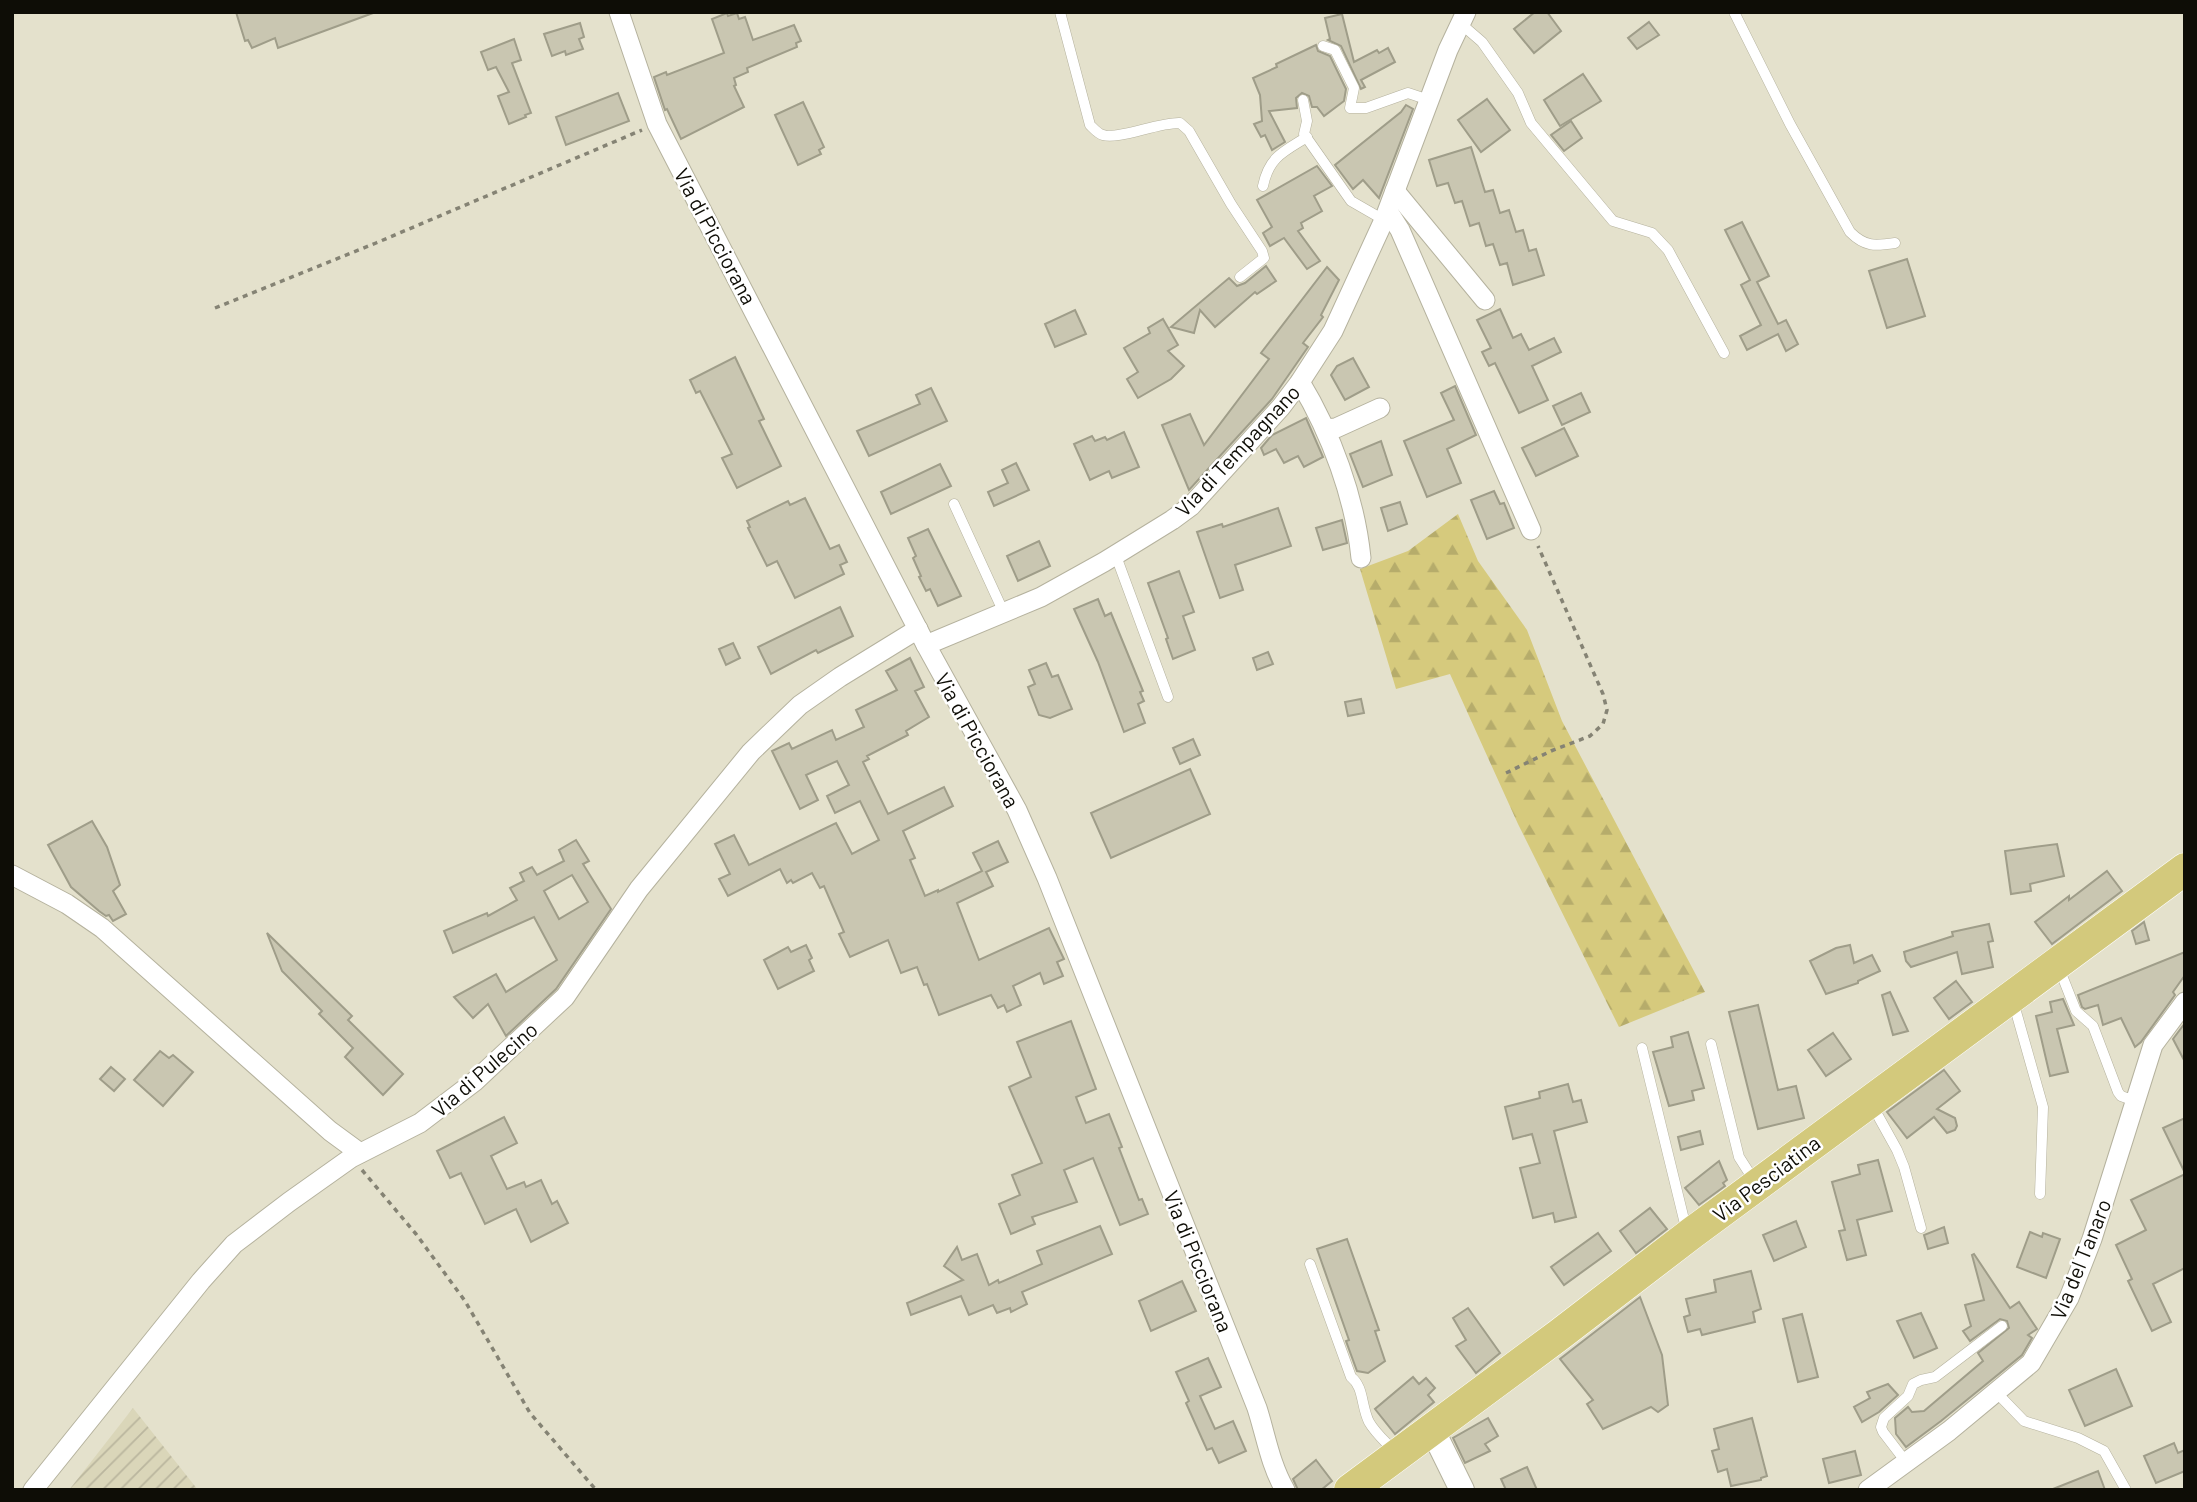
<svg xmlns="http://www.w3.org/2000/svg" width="2197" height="1502" viewBox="0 0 2197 1502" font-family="Barlow,sans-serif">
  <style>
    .industrial { fill: url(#industrial-furrows) }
    .forest { fill: url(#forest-firs) }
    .building { fill: #c9c6b1; stroke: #9f9d89; stroke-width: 2; fill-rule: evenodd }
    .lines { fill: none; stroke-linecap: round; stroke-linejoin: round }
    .service-casing { stroke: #b5b29e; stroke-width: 11 }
    .minor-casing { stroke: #b5b29e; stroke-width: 21 }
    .tertiary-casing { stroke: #b5b29e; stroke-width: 26 }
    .primary-casing { stroke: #fff; stroke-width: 33 }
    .path { stroke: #858374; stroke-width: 3.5; stroke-dasharray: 5 5; stroke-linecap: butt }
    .service { stroke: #fff; stroke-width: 10 }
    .minor { stroke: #fff; stroke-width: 19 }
    .tertiary { stroke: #fff; stroke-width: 24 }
    .primary { stroke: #d3c97c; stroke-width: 32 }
    .labels { text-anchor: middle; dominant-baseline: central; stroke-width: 5; stroke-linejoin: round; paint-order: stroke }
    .street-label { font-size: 21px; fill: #0e0d06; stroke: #fff }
  </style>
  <defs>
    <pattern id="industrial-furrows" width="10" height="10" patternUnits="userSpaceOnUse" patternTransform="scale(1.75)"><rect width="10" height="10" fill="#dad6b9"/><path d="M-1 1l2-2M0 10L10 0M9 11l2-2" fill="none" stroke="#bab69e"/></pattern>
    <pattern id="forest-firs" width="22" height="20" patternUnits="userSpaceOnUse" patternTransform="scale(1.75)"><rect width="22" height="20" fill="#d6ca7d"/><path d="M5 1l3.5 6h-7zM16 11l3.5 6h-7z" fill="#b6ac6b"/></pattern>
  </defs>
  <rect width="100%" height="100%" fill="#e4e1cc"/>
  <path class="industrial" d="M133 1408 198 1490H69Z"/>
  <path class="forest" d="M1458 514 1478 561 1527 630 1562 721 1705 992 1619 1027 1518 824 1450 674 1396 689 1360 569 1408 551Z"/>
  <g class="building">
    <path d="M236 12H372L373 13 278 48 275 38 252 48 248 40 245 41Z"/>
    <path d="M1535 12H1547L1561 31 1534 53 1514 29Z"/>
    <path d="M727 13 728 16 737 13 739 19 745 17 753 40 794 25 801 41 796 43 797 47 747 68 748 72 734 78 736 85 734 86 744 107 681 139 667 109 665 110 654 77 666 72 667 75 724 53 712 19Z"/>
    <path d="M1342 14 1354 62 1377 50 1379 53 1388 48 1395 62 1361 80 1365 87 1361 89 1341 46 1328 40 1330 39 1325 18Z"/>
    <path d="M1649 22 1659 35 1637 49 1628 38Z"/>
    <path d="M580 23 584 37 579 39 583 49 566 55 565 51 552 56 544 34Z"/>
    <path d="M514 39 521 60 512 63 531 113 525 115 526 117 509 124 498 96 509 92 496 67 488 70 481 52Z"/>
    <path d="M1316 45 1318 51 1330 56 1346 89 1344 101 1324 116 1317 107H1312L1309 96 1302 93 1296 98 1297 108 1269 111 1285 142 1272 150 1265 135 1261 137 1254 124 1262 121 1260 95 1253 78 1277 67 1276 64Z"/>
    <path d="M1583 74 1601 101 1560 126 1544 100Z"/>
    <path d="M618 93 629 121 566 145 556 117Z"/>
    <path d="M1487 99 1510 130 1481 152 1458 120Z"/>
    <path d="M803 102 824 147 819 150 821 154 798 165 775 115Z"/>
    <path d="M1406 105 1413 109 1379 198 1363 180 1353 189 1335 165 1401 112Z"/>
    <path d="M1571 121 1582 138 1564 151 1551 135Z"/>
    <path d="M1471 147 1485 192 1493 190 1500 213 1509 210 1516 232 1523 230 1529 251 1536 249 1544 275 1513 285 1507 263 1500 265 1493 244 1486 246 1479 223 1470 226 1462 201 1455 203 1448 183 1437 186 1429 160Z"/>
    <path d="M1317 166 1332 186 1314 196 1322 211 1301 223 1303 228 1298 231 1320 261 1307 269 1284 238 1270 246 1263 233 1272 227 1257 200Z"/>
    <path d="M1742 222 1769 276 1757 282 1778 324 1786 320 1798 344 1786 351 1778 334 1747 350 1740 336 1761 325 1741 285 1750 280 1725 230Z"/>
    <path d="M1907 259 1925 316 1887 328 1869 271Z"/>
    <path d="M1266 266 1276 281 1257 294 1255 292 1215 327 1200 310 1194 333 1171 327 1229 278 1237 286 1245 283Z"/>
    <path d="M1327 267 1339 280 1321 315 1323 317 1303 343 1308 347 1272 399 1189 490 1162 425 1190 414 1204 445 1269 359 1261 353Z"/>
    <path d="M1500 309 1513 338 1521 334 1529 350 1554 338 1561 352 1532 366 1548 400 1519 413 1495 363 1489 366 1482 352 1491 348 1477 320Z"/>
    <path d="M1075 310 1086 334 1055 347 1045 324Z"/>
    <path d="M1163 319 1178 345 1168 351 1184 366 1171 379 1138 398 1127 379 1138 372 1124 348 1150 333 1148 328Z"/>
    <path d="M735 357 764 419 759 421 781 466 737 488 722 458 732 454 700 391 696 393 690 380Z"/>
    <path d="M1353 358 1369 387 1345 400 1331 375 1337 366Z"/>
    <path d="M1455 386 1476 435 1447 449 1461 483 1427 497 1404 441 1454 420 1441 393Z"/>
    <path d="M931 388 947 421 869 456 857 431 920 404 916 395Z"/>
    <path d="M1581 393 1590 412 1562 425 1553 406Z"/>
    <path d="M1306 418 1323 457 1304 467 1298 456 1284 463 1276 449 1264 455 1261 448 1272 435Z"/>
    <path d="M1564 428 1578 456 1536 476 1522 448Z"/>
    <path d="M1124 432 1139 467 1112 478 1109 471 1090 480 1074 444 1092 436 1095 441 1105 437 1107 440Z"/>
    <path d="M1381 441 1392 475 1363 487 1350 454Z"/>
    <path d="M1016 463 1029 490 994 506 988 492 1008 483 1002 470Z"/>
    <path d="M940 464 951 486 891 514 881 492Z"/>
    <path d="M1494 491 1500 504 1504 503 1514 528 1487 539 1471 500Z"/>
    <path d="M805 498 830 549 839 545 847 562 840 565 844 574 795 598 777 561 767 566 748 528 750 527 747 521 788 501 790 505Z"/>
    <path d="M1400 502 1407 524 1388 531 1381 508Z"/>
    <path d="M1278 508 1291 546 1235 565 1243 590 1220 598 1197 532 1222 524 1223 527Z"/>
    <path d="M1342 520 1347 543 1323 550 1316 528Z"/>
    <path d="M928 529 961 596 938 606 930 589 926 591 919 577 921 576 913 558 916 556 908 538Z"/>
    <path d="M1039 541 1050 566 1018 581 1007 556Z"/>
    <path d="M1179 571 1194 612 1183 616 1195 650 1173 659 1166 639 1168 638 1148 583Z"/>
    <path d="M1098 599 1105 616 1111 613 1143 691 1140 692 1144 701 1138 704 1145 723 1124 732 1098 662 1074 609Z"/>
    <path d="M840 607 853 636 818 653 816 650 771 674 758 647Z"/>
    <path d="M733 643 740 658 726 665 719 649Z"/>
    <path d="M1268 652 1273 664 1257 670 1253 658Z"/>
    <path d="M910 658 924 687 915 691 929 717 906 731 908 735 867 756 869 759 863 762 888 814 944 787 953 806 903 831 915 858 910 860 925 896 938 890V892L982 871 973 853 998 841 1008 862 986 872 993 886 957 903 979 960 1049 928 1064 959 1057 962 1063 976 1044 984 1040 973 1013 986 1021 1005 1007 1012 1004 1005 998 1008 991 995 939 1015 927 984 924 985 917 967 901 973 888 940 850 957 839 934 844 932 824 886 820 888 812 873 793 883 791 880 787 883 780 869 728 896 719 879 730 874 715 844 734 835 749 865 836 823 852 854 879 840 860 801 835 813 827 796 849 785 837 761 806 775 818 800 800 809 772 751 789 743 792 749 832 730 836 740 864 727 856 710 897 690 886 671Z"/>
    <path d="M1046 663 1052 677 1058 675 1072 709 1050 718 1039 715 1028 687 1035 684 1029 670Z"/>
    <path d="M1361 699 1364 713 1348 716 1345 702Z"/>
    <path d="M1193 739 1200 755 1180 764 1173 748Z"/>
    <path d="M1190 769 1210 814 1111 858 1091 813Z"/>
    <path d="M92 821 107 847 120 885 113 891 126 914 113 921 109 915 106 916 99 911 71 887 48 845Z"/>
    <path d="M576 840 589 861 583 864 611 909 556 989 506 1036 488 1004 473 1018 454 997 496 974 506 992 557 960 534 917 453 953 444 931 487 913 488 916 517 900 510 888 524 881 520 873 532 867 537 875 564 861 559 850ZM572 875 588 902 559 919 544 891Z"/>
    <path d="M2057 844 2064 876 2030 884 2031 891 2011 894 2005 851Z"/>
    <path d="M2107 871 2122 891 2052 944 2035 922 2069 896V900Z"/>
    <path d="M2144 922 2149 940 2136 944 2132 931Z"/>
    <path d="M1989 924 1993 941 1988 942 1993 967 1962 974 1957 952 1911 967 1906 961 1904 952 1953 936 1952 932Z"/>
    <path d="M267 933 352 1016 348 1020 403 1074 383 1095 345 1057 353 1048 319 1014 322 1011 282 971Z"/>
    <path d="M806 945 812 958 809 960 814 971 778 989 764 960 788 947 791 952Z"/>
    <path d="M1850 945 1854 963 1872 955 1880 971 1858 981V983L1826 994 1810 961 1836 948Z"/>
    <path d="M2185 952V975L2173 992 2175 995 2141 1042 2135 1047 2121 1018 2103 1025 2098 1005 2085 1009 2082 1007 2078 995Z"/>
    <path d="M1956 981 1972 1002 1949 1019 1934 998Z"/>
    <path d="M1890 992 1908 1031 1893 1035 1882 995Z"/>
    <path d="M2063 999 2074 1025 2057 1029 2068 1072 2050 1076 2036 1016 2052 1012 2050 1002Z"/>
    <path d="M1758 1005 1778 1090 1796 1086 1804 1118 1758 1129 1729 1012Z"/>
    <path d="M1071 1021 1096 1089 1076 1097 1086 1123 1109 1114 1122 1147 1119 1148 1139 1200 1142 1199 1148 1214 1120 1225 1093 1158 1064 1170 1077 1202 1032 1217 1035 1224 1011 1234 999 1204 1020 1195 1012 1175 1042 1163 1009 1087 1031 1077 1017 1042Z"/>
    <path d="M2185 1023V1062L2173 1039Z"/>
    <path d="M1688 1032 1704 1088 1692 1091 1694 1100 1669 1106 1653 1052 1673 1047 1671 1037Z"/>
    <path d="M1833 1033 1851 1059 1826 1076 1808 1050Z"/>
    <path d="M160 1051 169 1058 173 1055 193 1072 163 1106 134 1080Z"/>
    <path d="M111 1067 125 1079 114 1091 100 1079Z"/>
    <path d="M1944 1070 1960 1091 1937 1109 1955 1118 1957 1126 1955 1130 1947 1133 1934 1117 1907 1138 1887 1112Z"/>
    <path d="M1568 1084 1573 1102 1581 1100 1587 1122 1554 1131 1576 1217 1555 1222 1553 1213 1533 1218 1520 1168 1540 1163 1532 1134 1513 1139 1505 1107 1540 1098 1539 1092Z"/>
    <path d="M504 1117 517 1143 491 1156 507 1189 524 1182 526 1187 541 1180 552 1204 557 1201 568 1223 531 1242 516 1209 485 1224 461 1173 450 1178 437 1151Z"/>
    <path d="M2185 1118V1173L2163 1128Z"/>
    <path d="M1700 1131 1703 1144 1681 1150 1678 1137Z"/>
    <path d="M1878 1160 1892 1211 1857 1220 1866 1255 1847 1260 1839 1231 1845 1230 1832 1182 1860 1174 1858 1165Z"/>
    <path d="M1719 1161 1727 1180 1723 1183 1725 1186 1699 1205 1685 1188Z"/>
    <path d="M2185 1174V1268L2153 1284 2171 1322 2152 1331 2128 1281 2132 1279 2116 1245 2146 1230 2131 1200Z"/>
    <path d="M1650 1208 1667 1229 1636 1253 1620 1231Z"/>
    <path d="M1796 1221 1806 1247 1774 1261 1763 1235Z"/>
    <path d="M1100 1226 1112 1254 1022 1292 1027 1304 1011 1312 1010 1308 997 1313 993 1305 969 1315 961 1296 911 1315 907 1303 963 1280 944 1266 957 1247 962 1260 977 1254 989 1285 998 1280 999 1283 1042 1264 1037 1251Z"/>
    <path d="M1944 1227 1948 1243 1928 1249 1924 1235Z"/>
    <path d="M2030 1232 2042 1237 2043 1233 2060 1239 2046 1278 2017 1267Z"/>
    <path d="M1598 1233 1611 1251 1564 1285 1551 1267Z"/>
    <path d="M1347 1239 1379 1330 1375 1331 1385 1361 1368 1373 1357 1371 1346 1341 1349 1340 1317 1249Z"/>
    <path d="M1974 1254 2010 1308 2019 1302 2037 1329 2028 1335 2032 1338 2022 1355 1941 1421 1906 1447 1896 1434 1895 1418 1908 1407 1912 1412 1924 1411 1983 1361 1978 1353 2009 1328 2007 1321 2000 1319 1970 1341 1963 1331 1971 1326 1965 1305 1984 1300 1972 1255Z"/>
    <path d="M1751 1271 1761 1309 1753 1312 1755 1322 1702 1335 1700 1329 1688 1332 1684 1317 1690 1315 1686 1299 1716 1292 1714 1280Z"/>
    <path d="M1182 1281 1196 1311 1151 1331 1139 1301Z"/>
    <path d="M1640 1297 1662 1355 1668 1405 1658 1412 1651 1407 1603 1429 1587 1404 1593 1400 1560 1359Z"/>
    <path d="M1468 1308 1500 1353 1476 1373 1456 1346 1466 1340 1453 1318Z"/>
    <path d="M1921 1313 1937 1348 1914 1358 1897 1321Z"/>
    <path d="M1802 1314 1818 1377 1798 1382 1783 1319Z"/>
    <path d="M1208 1358 1221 1387 1200 1396 1215 1429 1233 1421 1246 1451 1219 1463 1212 1448 1207 1450 1186 1403 1189 1401 1176 1372Z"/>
    <path d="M2116 1369 2132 1406 2085 1426 2069 1390Z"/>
    <path d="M1413 1377 1419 1384 1426 1378 1435 1388 1428 1395 1434 1402 1395 1434 1375 1409Z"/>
    <path d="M1888 1384 1898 1395 1879 1412 1862 1422 1854 1407 1870 1398 1867 1392Z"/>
    <path d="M1488 1418 1498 1436 1485 1444 1490 1451 1465 1463 1453 1438Z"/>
    <path d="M1752 1418 1767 1476 1761 1478V1480L1731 1486 1727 1469 1718 1472 1712 1451 1719 1449 1714 1429Z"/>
    <path d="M2174 1443 2178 1453 2185 1450V1471L2156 1483 2144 1456Z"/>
    <path d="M1855 1451 1861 1475 1829 1483 1823 1459Z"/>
    <path d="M1316 1460 1332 1481 1321 1490H1298L1293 1479Z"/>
    <path d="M1527 1467 1537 1490H1506L1501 1479Z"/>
    <path d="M2098 1471 2105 1490H2053V1489Z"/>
  </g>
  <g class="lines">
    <g class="service-casing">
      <g id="service">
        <path d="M1060 12 1090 125C1094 129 1098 134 1103 135 1118 140 1159 122 1180 123L1189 131 1231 204 1262 251 1264 258 1240 277"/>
        <path d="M1734 12 1790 124 1850 232C1865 247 1875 246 1895 243"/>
        <path d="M1460 23 1482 42 1518 93 1531 123 1613 221 1652 233 1668 250 1724 353"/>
        <path d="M1323 46 1335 50 1354 88 1350 108H1366L1408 93 1429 100"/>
        <path d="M1303 100 1307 121 1304 134 1351 201 1384 220"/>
        <path d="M1263 186C1269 157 1283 152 1307 137"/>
        <path d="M954 504 1004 613"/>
        <path d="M1116 556 1168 697"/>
        <path d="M2059 968 2076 1011 2093 1026 2118 1092 2121 1096 2135 1101"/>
        <path d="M2013 1001 2043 1107 2040 1194"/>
        <path d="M1711 1044 1739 1157 1755 1182"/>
        <path d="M1642 1048 1687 1232"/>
        <path d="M1872 1105 1897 1150 1904 1167 1921 1228"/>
        <path d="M1310 1264 1351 1377C1364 1387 1361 1406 1369 1422 1376 1434 1386 1442 1395 1452"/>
        <path d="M1996 1392 2024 1421 2078 1438 2104 1451 2126 1490"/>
        <path d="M1906 1462 1883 1432 1881 1427 1884 1418 1908 1396 1913 1384 1921 1380 1935 1377 2002 1326"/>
      </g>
    </g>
    <g class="minor-casing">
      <g id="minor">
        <path d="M619 12 657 124 926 645 1017 810 1047 878 1257 1408C1266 1436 1270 1464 1285 1490"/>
        <path d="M1395 191 1485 300"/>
        <path d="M1388 211 1400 230 1531 530"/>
        <path d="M1300 382C1331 433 1355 498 1361 558"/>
        <path d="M1325 429 1336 428 1380 408"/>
        <path d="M926 645 1041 597 1104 562 1172 520 1191 506 1281 407 1300 382 1333 331 1384 220 1448 50 1466 12"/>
        <path d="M12 875 67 904 102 928 330 1131 360 1153"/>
        <path d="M33 1490 201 1281 234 1244 289 1202 351 1158 420 1123 474 1082 565 997 639 889 751 752 800 705 840 677 918 629"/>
        <path d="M1868 1490 1949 1431 2031 1363 2069 1298 2092 1239 2153 1045 2185 1002"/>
      </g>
    </g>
    <g class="tertiary-casing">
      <path id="tertiary" d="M1432 1429 1462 1490"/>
    </g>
    <g class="primary-casing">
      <path id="primary" d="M1350 1490 1559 1335 1692 1233 2185 869"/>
    </g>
    <g class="path">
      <path d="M215 308 376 243 642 130"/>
      <path d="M1506 773 1551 751 1590 736 1603 724 1607 710 1603 694 1538 546"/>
      <path d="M362 1170 416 1234 465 1301 530 1413 596 1490"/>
    </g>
    <use href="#service" class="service"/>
    <use href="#minor" class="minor"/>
    <use href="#tertiary" class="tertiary"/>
    <use href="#primary" class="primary"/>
  </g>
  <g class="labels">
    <g class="street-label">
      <text transform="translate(716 236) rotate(62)">Via di Picciorana</text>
      <text transform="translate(1237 450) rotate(-47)">Via di Tempagnano</text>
      <text transform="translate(978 740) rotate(61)">Via di Picciorana</text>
      <text transform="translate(484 1069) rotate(-41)">Via di Pulecino</text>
      <text transform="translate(1766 1178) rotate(-37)">Via Pesciatina</text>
      <text transform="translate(2080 1259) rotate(-68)">Via del Tanaro</text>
      <text transform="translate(1199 1261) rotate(68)">Via di Picciorana</text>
    </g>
  </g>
  <rect width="2197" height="1502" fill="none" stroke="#0e0d06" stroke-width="28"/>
</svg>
